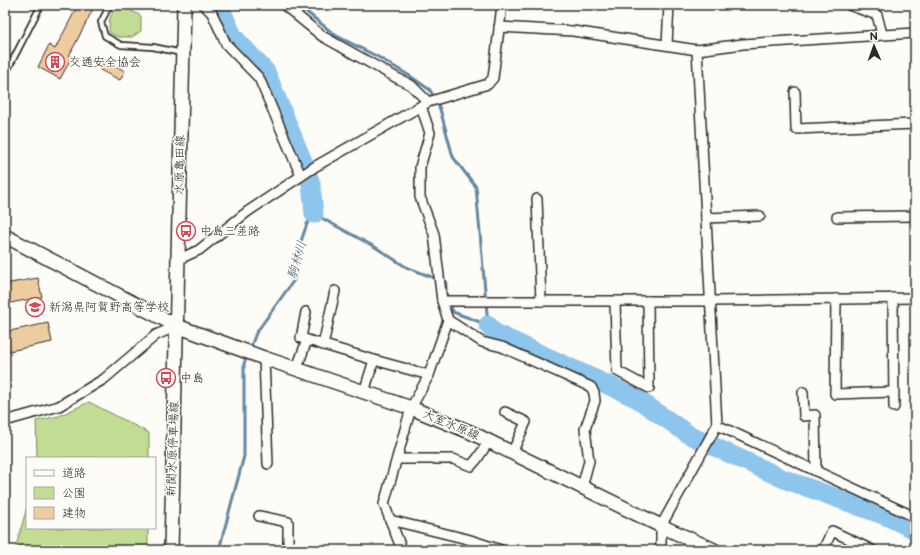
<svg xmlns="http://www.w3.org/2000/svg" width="920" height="555" viewBox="0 0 920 555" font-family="'Balsamiq Sans','Klee One',sans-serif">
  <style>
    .green { fill: #c3dc93; stroke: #77845f }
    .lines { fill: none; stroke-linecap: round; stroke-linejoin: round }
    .stream { stroke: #66879f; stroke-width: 3 }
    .river { stroke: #8dc5ec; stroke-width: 19 }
    .building { fill: #edcc9f; stroke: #2b2b2b }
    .service-casing { stroke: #2b2b2b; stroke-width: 8 }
    .minor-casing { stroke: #2b2b2b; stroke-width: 12 }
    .secondary-casing { stroke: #2b2b2b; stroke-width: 16 }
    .service { stroke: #fdfcf7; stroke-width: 4.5 }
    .minor { stroke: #fdfcf7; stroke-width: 9 }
    .secondary { stroke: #fdfcf7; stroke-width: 13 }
    .labels { text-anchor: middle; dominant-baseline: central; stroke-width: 3; stroke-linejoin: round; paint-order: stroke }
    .poi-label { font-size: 12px; fill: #2b2b2b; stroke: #fdfcf7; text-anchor: start }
    .street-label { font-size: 12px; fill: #2b2b2b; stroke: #fdfcf7 }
    .water-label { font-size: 13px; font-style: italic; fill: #485965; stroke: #fdfcf7 }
  </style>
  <rect width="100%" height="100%" fill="#fdfcf7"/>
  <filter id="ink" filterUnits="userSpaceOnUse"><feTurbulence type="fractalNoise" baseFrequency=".025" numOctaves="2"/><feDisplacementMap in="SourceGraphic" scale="8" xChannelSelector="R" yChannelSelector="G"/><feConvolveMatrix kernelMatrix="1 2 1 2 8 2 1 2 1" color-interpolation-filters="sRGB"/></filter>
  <g filter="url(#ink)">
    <g class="green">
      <path d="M123 8 134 12 141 16V31L132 37H119L110 33C108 23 109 17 115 9Z"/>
      <path d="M89 402 149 433V458H37L36 421 59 416Z"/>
      <path d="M27 507V528H148V550H15Z"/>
    </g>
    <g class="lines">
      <g class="stream">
        <path d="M298 5 335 35 378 57 410 76 430 90 440 109 453 157 476 187 488 325 453 312 446 293V282L442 281"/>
        <path d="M250 349 256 333 294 280 300 244 307 224 314 214 375 247 406 267 437 279"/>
        <path d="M220 550V546L244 456V364L247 356"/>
      </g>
      <g class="river">
        <path d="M219 5 233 36 266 72 304 164 311 184 314 214"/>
        <path d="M488 325 495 333 636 398 688 434 717 448 784 479 886 516 915 530"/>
      </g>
    </g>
    <g class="building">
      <path d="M78 5H95L69 56 72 57 60 79 38 67 49 45 55 49Z"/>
      <path d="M105 60 125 71 120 80 100 70Z"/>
      <path d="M38 278 42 297 5 304V284Z"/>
      <path d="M48 323 52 342 5 352V332Z"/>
    </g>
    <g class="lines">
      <g class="service-casing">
        <g id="service">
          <path d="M110 5 101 22 105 36 121 45 153 47 182 53"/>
          <path d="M5 75 41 5"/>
        </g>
      </g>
      <g class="minor-casing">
        <g id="minor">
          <path d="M204 5 212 13 226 44 259 78 301 176"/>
          <path d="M284 5 322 36 397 78 411 85 428 102"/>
          <path d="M849 5 877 15 882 34"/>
          <path d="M499 27 573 31 697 50 743 44 915 33"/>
          <path d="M667 45 669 5"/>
          <path d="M795 92 796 129 915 124"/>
          <path d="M537 199 541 301"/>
          <path d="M837 217 915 216"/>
          <path d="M706 218 760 216"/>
          <path d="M177 260 199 250 247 212 316 166 428 102 488 84 493 78 502 5"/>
          <path d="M893 298 894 407"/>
          <path d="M836 299 835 394 893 392"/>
          <path d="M442 301H711L915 298"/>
          <path d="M615 301 617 371 649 388 648 301"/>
          <path d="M306 312 301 338 374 360 429 375"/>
          <path d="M448 320 482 342 502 347 591 387 594 393 595 401 585 429 589 461 582 487"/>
          <path d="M323 345 335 291"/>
          <path d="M264 358 268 464"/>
          <path d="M297 368 307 340"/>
          <path d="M364 392 374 360"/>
          <path d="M803 392 804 416 815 415 816 471"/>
          <path d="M505 412 526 422 512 453"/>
          <path d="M5 421 59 406 104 379 156 335 177 326"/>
          <path d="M717 425 915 517"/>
          <path d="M397 459H453L471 466 477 459 489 441"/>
          <path d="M259 516 288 522V550"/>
          <path d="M390 520 467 539 501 550"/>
          <path d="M402 550 384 504 411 408 429 375 448 320 442 301 434 234 420 197V167L430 133 421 106"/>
          <path d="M661 550V526L717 425 697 50"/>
          <path d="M823 550 832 531 872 550"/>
        </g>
      </g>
      <g class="secondary-casing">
        <g id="secondary">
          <path d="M5 236 177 326 264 358 411 408 470 432 661 526 714 550"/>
          <path d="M171 550 184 5"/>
        </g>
      </g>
      <use href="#service" class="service"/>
      <use href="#minor" class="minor"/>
      <use href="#secondary" class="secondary"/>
    </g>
  </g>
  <defs>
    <g id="building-ring" transform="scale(1)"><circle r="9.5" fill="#fdfcf7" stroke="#d1495b" stroke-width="1.5"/><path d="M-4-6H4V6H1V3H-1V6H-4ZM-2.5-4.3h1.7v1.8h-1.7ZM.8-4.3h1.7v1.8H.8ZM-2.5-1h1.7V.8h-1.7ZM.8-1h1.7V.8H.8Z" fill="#d1495b"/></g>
    <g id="bus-ring" transform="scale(1)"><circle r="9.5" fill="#fdfcf7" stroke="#d1495b" stroke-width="1.5"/><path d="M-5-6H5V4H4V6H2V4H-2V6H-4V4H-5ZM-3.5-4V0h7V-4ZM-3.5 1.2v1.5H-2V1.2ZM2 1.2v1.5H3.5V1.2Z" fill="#d1495b"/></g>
    <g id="school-ring" transform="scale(1)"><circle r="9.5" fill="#fdfcf7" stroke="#d1495b" stroke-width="1.5"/><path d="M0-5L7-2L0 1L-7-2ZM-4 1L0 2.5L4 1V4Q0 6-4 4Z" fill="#d1495b"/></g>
  </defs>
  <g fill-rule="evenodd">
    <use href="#building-ring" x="55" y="62"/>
    <use href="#bus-ring" x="186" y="231"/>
    <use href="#school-ring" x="35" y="307"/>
    <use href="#bus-ring" x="166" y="378"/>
  </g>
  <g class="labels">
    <g class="poi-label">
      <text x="69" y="62">交通安全協会</text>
      <text x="200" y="231">中島三差路</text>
      <text x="49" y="307">新潟県阿賀野高等学校</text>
      <text x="180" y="378">中島</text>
    </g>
    <g class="street-label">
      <text transform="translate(180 165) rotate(-89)">水原亀田線</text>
      <text transform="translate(451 425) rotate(23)">大室水原線</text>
      <text transform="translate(173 449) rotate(-88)">新関水原停車場線</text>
    </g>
    <g class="water-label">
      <text transform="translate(297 260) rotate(-74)">駒林川</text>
    </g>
  </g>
  <rect width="920" height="555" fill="none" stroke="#fdfcf7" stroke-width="20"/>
  <rect x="10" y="10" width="900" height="535" fill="none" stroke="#2b2b2b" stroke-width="1.5" filter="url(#ink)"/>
  <rect x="26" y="457" width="130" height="72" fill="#fdfcf7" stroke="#a9a8a5"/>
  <rect x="34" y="470" width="20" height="6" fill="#fdfcf7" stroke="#a9a8a5"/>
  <text x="62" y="477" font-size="12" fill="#2b2b2b">道路</text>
  <rect x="34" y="487" width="20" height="12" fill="#c3dc93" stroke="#a9a8a5"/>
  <text x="62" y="497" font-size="12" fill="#2b2b2b">公園</text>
  <rect x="34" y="507" width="20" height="12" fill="#edcc9f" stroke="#a9a8a5"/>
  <text x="62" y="517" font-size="12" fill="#2b2b2b">建物</text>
  <g transform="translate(874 46) rotate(358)" stroke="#fdfcf7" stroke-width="3" paint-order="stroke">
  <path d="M0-3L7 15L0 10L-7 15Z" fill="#2b2b2b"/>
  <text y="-6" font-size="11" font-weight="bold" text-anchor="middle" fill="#2b2b2b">N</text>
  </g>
</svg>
